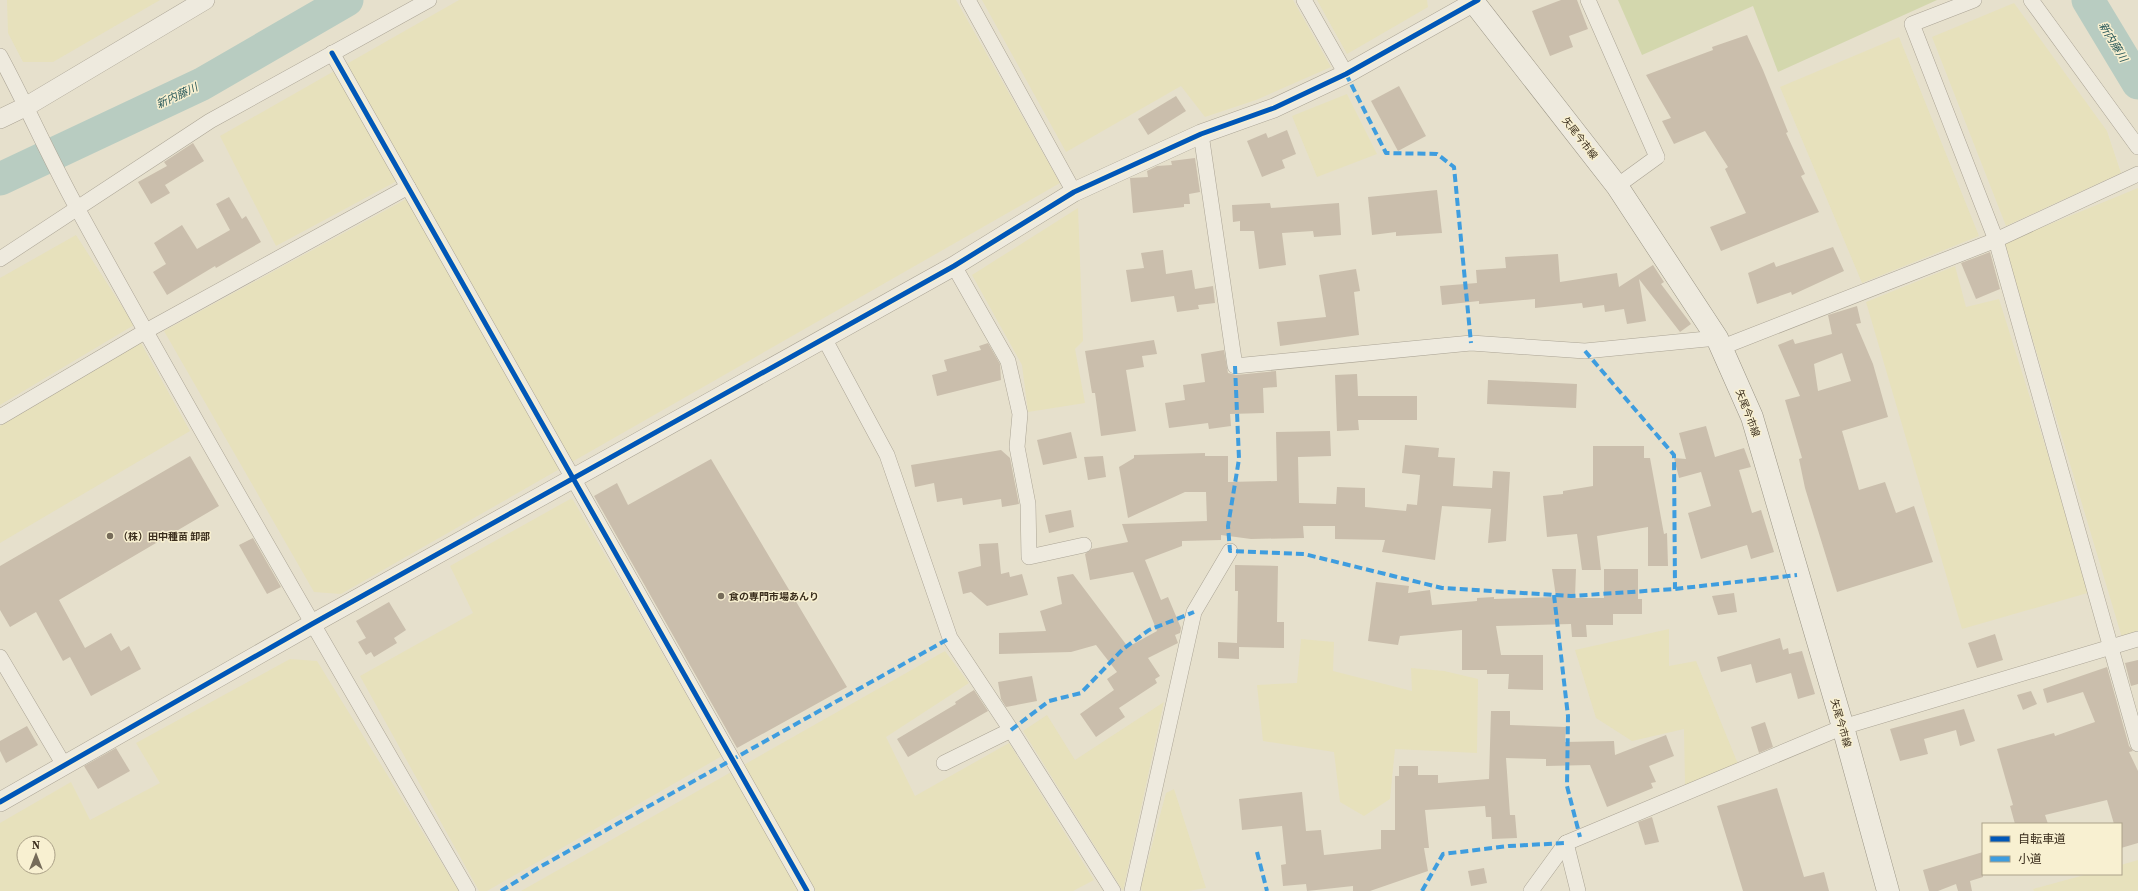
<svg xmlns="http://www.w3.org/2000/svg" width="2138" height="891" viewBox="0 0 2138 891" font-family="'Source Serif 4','Noto Sans JP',serif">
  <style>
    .farmland { fill: #e7e1bc; fill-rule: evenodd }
    .green { fill: #d3d7ad }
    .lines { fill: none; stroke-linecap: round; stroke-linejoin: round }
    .river { stroke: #b8ccc1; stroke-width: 33 }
    .building { fill: #cabeac; fill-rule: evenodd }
    .minor-casing { stroke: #aba495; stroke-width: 16 }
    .tertiary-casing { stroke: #aba495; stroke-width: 20 }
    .secondary-casing { stroke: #9a9485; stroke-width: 23 }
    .minor { stroke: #eeeade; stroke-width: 15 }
    .tertiary { stroke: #eeeade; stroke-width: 19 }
    .secondary { stroke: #eeeade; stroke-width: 22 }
    .quiet { stroke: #3e9ddf; stroke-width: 4; stroke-dasharray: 8 4; stroke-linecap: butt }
    .cycleway-casing { stroke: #f8f0d1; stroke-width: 8 }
    .cycleway { stroke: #0057b8; stroke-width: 5 }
    .poi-dot { fill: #766c5a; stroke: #f8f0d1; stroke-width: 1.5 }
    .labels { text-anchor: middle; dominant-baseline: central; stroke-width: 3; stroke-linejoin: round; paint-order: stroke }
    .street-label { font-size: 10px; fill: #3a2d1c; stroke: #f8f0d1 }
    .poi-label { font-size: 10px; font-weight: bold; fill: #3a2d1c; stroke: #f8f0d1; text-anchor: start }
    .water-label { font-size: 11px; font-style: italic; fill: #2b5a5b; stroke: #f8f0d1 }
  </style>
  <rect width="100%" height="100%" fill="#e6e0cc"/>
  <g class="farmland">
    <path d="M7 0H160L53 62H23L8 33Z"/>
    <path d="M459 0H956L1060 183 341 594 314 592 164 331 419 192 410 174 276 246 220 136Z"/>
    <path d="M982 0H1293L1331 67 1256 100 1205 117 1181 86 1066 152Z"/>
    <path d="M1317 0H1427L1428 7 1347 54Z"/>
    <path d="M2014 3 2107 131 2121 173 2006 226 1932 37Z"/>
    <path d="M1899 37 1979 236 1862 283 1780 87Z"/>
    <path d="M1347 94 1377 154 1317 177 1292 116Z"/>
    <path d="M2138 188V636L2123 641 2004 243Z"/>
    <path d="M1078 208 1083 341 1075 349 1085 403 1028 412 1022 365 972 275Z"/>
    <path d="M76 235 134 325 0 405V278Z"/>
    <path d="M1955 266 1966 307 1999 299 2091 592 1962 629 1866 302Z"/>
    <path d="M141 343 190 431 0 543V426Z"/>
    <path d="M572 498 722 756 487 891H479L360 676 473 613 450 566Z"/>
    <path d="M1669 629V666L1696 661 1738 764 1685 785 1684 729 1632 741 1596 718 1575 650Z"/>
    <path d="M1301 639 1334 642 1333 671 1412 691 1411 668 1444 671 1478 679 1477 753 1395 749 1390 799 1364 816 1340 802 1334 752 1263 741 1257 685 1297 683Z"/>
    <path d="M945 651 969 683 886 737 915 796 1009 743 1094 880 1073 891H521Z"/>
    <path d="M290 659 317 661 459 891H0V823L71 782 90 820 160 783 136 743ZM24 843H48V867H24Z"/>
    <path d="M1164 702 1123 891 1023 731 1047 715 1075 760Z"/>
    <path d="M1174 789 1206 888 1188 891H1142L1141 886 1166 793Z"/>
    <path d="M2138 860V891H2034L2033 889 2088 874H2121V865Z"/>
  </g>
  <path class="green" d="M1618 0H1937L1778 72 1753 6 1642 55Z"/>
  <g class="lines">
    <g class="river">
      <path d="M2088 0 2138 83"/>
      <path d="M0 179 202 84 347 0"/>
    </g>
  </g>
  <g class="building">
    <path d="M1561 0H1577L1588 29 1569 36 1573 47 1550 56 1532 11Z"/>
    <path d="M1747 35 1763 70 1788 132 1786 133 1805 174 1801 176 1819 212 1721 251 1710 227 1746 213 1725 169 1728 167 1705 131 1674 144 1662 121 1671 118 1646 75 1713 50 1712 47Z"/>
    <path d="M1399 86 1426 136 1398 151 1371 101Z"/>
    <path d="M1176 96 1186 111 1148 135 1138 119Z"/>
    <path d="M1287 130 1296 154 1282 160 1285 168 1262 177 1247 141 1266 133 1268 138Z"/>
    <path d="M193 143 204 161 165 185 170 193 151 204 138 182 167 166 164 162Z"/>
    <path d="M1195 158 1200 192 1189 194 1190 204H1184V207L1133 213 1130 178 1148 177 1147 171 1157 166 1172 165 1171 161Z"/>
    <path d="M1437 190 1442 233 1396 236V232L1372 235 1368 197Z"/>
    <path d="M229 197 242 219 246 216 261 242 216 268 215 266 167 295 153 272 166 264 154 243 182 225 197 249 230 230 216 204Z"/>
    <path d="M1270 203 1271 208 1339 203 1341 235 1314 237 1313 231 1282 233 1286 265 1259 269 1254 231H1240V221L1233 222 1232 205Z"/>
    <path d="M1833 247 1844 271 1792 295 1791 292 1757 304 1748 273 1774 262 1776 267Z"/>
    <path d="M1163 250 1166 274 1192 270 1195 289 1213 286 1215 303 1198 305 1199 309 1177 312 1174 296 1131 302 1126 270 1144 268 1141 253Z"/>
    <path d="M1990 252 2000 289 1976 299 1961 263Z"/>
    <path d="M1558 254 1560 282 1617 273 1619 287 1653 265 1664 282 1661 284 1691 324 1680 332 1639 279 1646 321 1627 324 1624 309 1605 312 1604 305 1583 308 1582 303 1535 308V299L1479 304V301L1442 305 1440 286 1477 283 1476 270 1506 268 1505 257Z"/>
    <path d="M1356 269 1360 291 1354 292 1359 335 1280 346 1277 322 1326 317 1319 275Z"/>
    <path d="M1857 306 1861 323 1856 324 1873 364 1888 417 1842 431 1859 490 1885 482 1896 513 1914 506 1933 562 1837 592 1805 488 1799 459 1802 458 1785 400 1800 396 1778 345 1793 339 1795 344 1832 334 1828 315ZM1842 353 1851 381 1818 391 1814 364Z"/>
    <path d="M1154 340 1157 354 1142 356 1144 367 1126 370 1136 431 1101 436 1095 393H1092L1085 351Z"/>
    <path d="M988 343 1000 364 1001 380 937 396 932 375 947 371 944 360 981 350 979 346Z"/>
    <path d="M1224 350 1228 373 1236 375 1276 371 1277 387 1263 388 1264 413 1230 414 1231 426 1209 429 1208 423 1169 428 1165 403 1185 400 1183 385 1205 382 1201 354Z"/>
    <path d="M1357 374 1358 396H1417V420H1358L1359 430 1337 431 1335 375Z"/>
    <path d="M1488 380 1577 384 1576 408 1487 404Z"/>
    <path d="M1706 426 1715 457 1744 448 1751 467 1739 470 1752 513 1761 510 1774 552 1751 559 1747 545 1701 559 1688 513 1711 506 1701 472 1679 478 1674 458 1686 459 1679 433Z"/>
    <path d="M1330 431 1331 456 1298 457 1299 503 1336 504 1337 487 1365 488V507L1406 511 1407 504 1417 505 1420 475 1402 473 1405 445 1439 448 1438 457 1455 458 1453 486 1492 488 1493 471 1510 472 1506 541 1488 543 1491 509 1442 506 1435 560 1382 552 1385 540 1335 539V526H1303L1304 538 1251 539 1221 535V540L1182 541V546L1145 560 1161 600 1168 597 1181 628 1180 633 1175 635 1178 643 1148 658 1160 676 1155 679 1157 683 1119 708 1125 717 1096 737 1080 714 1114 690 1107 679 1117 672 1096 645 1071 652 999 654V633L1046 631 1040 611 1062 604 1057 577 1073 574 1128 647 1157 631 1133 572 1090 580 1085 554 1092 549 1128 542 1122 524 1207 521 1206 492H1185L1128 518 1119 467 1134 458V455L1205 453V456H1228V482L1277 481 1276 432Z"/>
    <path d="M1071 432 1077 458 1043 465 1037 440Z"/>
    <path d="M1593 446H1644V458H1650L1664 534 1667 533 1668 566H1648V527L1597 536 1601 570H1582L1577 534 1547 537 1543 496 1563 494V491L1593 486Z"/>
    <path d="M1001 450 1010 458 1019 504 1002 507 1001 499 963 505 962 498 937 502 934 483 915 487 911 465Z"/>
    <path d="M190 456 219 506 59 600 85 648 111 633 121 651 129 646 141 669 91 696 70 657 63 661 36 612 10 627 0 610V566Z"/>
    <path d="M1103 456 1106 477 1088 480 1084 457Z"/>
    <path d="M711 459 847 687 737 748 594 496 617 483 628 505Z"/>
    <path d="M1071 510 1074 527 1049 533 1045 515Z"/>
    <path d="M253 538 281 587 267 594 239 545Z"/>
    <path d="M998 543 1001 574 1009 572 1010 577 1022 574 1028 595 987 606 971 592 963 594 958 572 981 566 979 544Z"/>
    <path d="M1235 565 1278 566 1277 622H1284V648L1239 647V659L1218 658V642L1237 643 1238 591H1235Z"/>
    <path d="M1552 569H1576L1575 598H1604V569H1638V599H1642V614H1613V625H1586L1587 637H1572L1571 624 1496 626 1501 655H1543V690L1508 689 1509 674H1487V670H1462V630L1400 636 1398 645 1368 641 1376 582 1409 586 1408 593 1430 590 1432 605 1477 601V598L1494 597V599L1556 597Z"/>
    <path d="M1734 593 1737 612 1718 615 1712 596Z"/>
    <path d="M389 602 406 630 394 638 397 643 374 657 371 652 366 655 358 642 366 638 356 621Z"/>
    <path d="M1995 634 2003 660 1977 668 1968 643Z"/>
    <path d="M1780 638 1783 650 1788 648 1789 654 1802 651 1815 694 1798 699 1791 673 1756 683 1751 664 1721 672 1717 657Z"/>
    <path d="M2138 660V684L2131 686 2125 663Z"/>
    <path d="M2107 667 2129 746 2133 751 2129 752 2138 771V843L2121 848V824H2114L2107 800 2045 815 2048 824H2015L2010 806 2013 805 1997 749 2054 733 2055 736 2095 722 2083 692 2047 703 2043 689Z"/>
    <path d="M1032 676 1037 701 1006 707 1001 699 998 682Z"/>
    <path d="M974 690 988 711 908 757 897 739 956 704 955 702Z"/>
    <path d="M2031 691 2037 704 2023 710 2017 695Z"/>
    <path d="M1964 709 1975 741 1960 746 1956 730 1924 739 1928 754 1900 761 1890 729Z"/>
    <path d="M1491 711H1510V725L1566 727 1565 742 1614 741 1615 755 1666 735 1674 756 1649 766 1656 782 1651 783 1653 788 1607 807 1590 765 1546 766V759L1506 758 1510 815H1515L1517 838 1492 839 1491 817H1486L1485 806 1425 810 1429 848H1424L1428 871 1370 891H1353V886L1307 891 1306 884 1283 886 1281 865 1286 864 1282 826 1242 830 1239 799 1302 792 1306 831 1321 830 1324 855 1381 849V830H1395V776H1399V766H1418V775H1438V783L1489 779Z"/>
    <path d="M1765 722 1773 747 1759 753 1751 727Z"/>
    <path d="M27 726 38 745 6 763 0 751V741Z"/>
    <path d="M116 748 130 771 98 789 84 766Z"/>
    <path d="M1777 788 1804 877 1824 872 1829 891H1743L1717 806Z"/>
    <path d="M1652 817 1659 842 1645 845 1638 822Z"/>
    <path d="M1983 852V877L1970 881 1972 891H1958L1956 884 1938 891H1929L1923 870Z"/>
    <path d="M1484 868 1487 883 1471 886 1468 871Z"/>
  </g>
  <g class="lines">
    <g class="minor-casing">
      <g id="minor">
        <path d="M968 0 1074 192"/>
        <path d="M1304 0 1346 74"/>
        <path d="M1588 0 1657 157 1617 186"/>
        <path d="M2031 0 2138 147"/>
        <path d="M332 53 807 891"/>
        <path d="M0 56C27 106 49 157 76 206 203 437 336 664 468 891"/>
        <path d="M1201 134 1235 366 1471 343 1585 351 1717 338"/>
        <path d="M2138 174 1996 240 2138 744"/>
        <path d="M0 259 210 121 429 0"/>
        <path d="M954 266 1008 361 1020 414 1017 447 1028 504 1029 557 1084 545"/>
        <path d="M824 338 887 455 950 638 1011 730 1113 891"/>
        <path d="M1720 348 1996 240 1912 24 1974 0"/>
        <path d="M0 417 146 331 408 187"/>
        <path d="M0 657 64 765"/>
        <path d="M944 763 1011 730"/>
        <path d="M1566 843 1578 891"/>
        <path d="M1132 891 1194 612 1230 551"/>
        <path d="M1531 891 1566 843 1843 727 2138 639"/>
      </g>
    </g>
    <g class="tertiary-casing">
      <g id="tertiary">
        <path d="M0 119 27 106 205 0"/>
        <path d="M0 802 312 624 954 266 1074 192 1201 134 1274 108 1346 74 1474 2"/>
      </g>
    </g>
    <g class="secondary-casing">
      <path id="secondary" d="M1472 0 1617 186 1717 338 1752 417 1843 727 1888 891"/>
    </g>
    <use href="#minor" class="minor"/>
    <use href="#tertiary" class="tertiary"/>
    <use href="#secondary" class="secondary"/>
    <g class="quiet">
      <path d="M1346 74 1386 153 1437 154 1454 167 1471 343"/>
      <path d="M1585 351 1674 455 1675 589"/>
      <path d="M1235 366 1239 459 1228 526 1230 551 1304 554 1442 588 1571 596 1675 589 1797 575"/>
      <path d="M1554 595 1568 716 1567 786 1580 837"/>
      <path d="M1011 730 1049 701 1081 693 1123 649 1149 630 1194 612"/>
      <path d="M1257 852 1267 891"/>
      <path d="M501 891 538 868 950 638"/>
      <path d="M1422 891 1443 854 1509 846 1566 843"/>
    </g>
    <g class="cycleway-casing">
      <g id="cycleway">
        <path d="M332 53 807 891"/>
        <path d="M0 802 312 624 954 266 1074 192 1201 134 1274 108 1346 74 1478 0"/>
      </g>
    </g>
    <use href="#cycleway" class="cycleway"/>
  </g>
  <g class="poi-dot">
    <circle cx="110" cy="536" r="4"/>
    <circle cx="721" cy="596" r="4"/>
  </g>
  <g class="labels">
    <g class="street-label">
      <text transform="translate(1580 138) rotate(52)">矢尾今市線</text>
      <text transform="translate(1748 413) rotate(69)">矢尾今市線</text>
      <text transform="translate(1841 723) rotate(74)">矢尾今市線</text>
    </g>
    <g class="poi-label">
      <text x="118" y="536">（株）田中種苗 卸部</text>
      <text x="729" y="596">食の専門市場あんり</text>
    </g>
    <g class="water-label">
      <text transform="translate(2113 42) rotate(59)">新内藤川</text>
      <text transform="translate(177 96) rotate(-25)">新内藤川</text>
    </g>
  </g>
  <rect x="1982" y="823" width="140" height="52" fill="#f8f0d1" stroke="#aca289"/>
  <rect x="1990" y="836" width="20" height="6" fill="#0057b8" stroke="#aca289"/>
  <text x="2018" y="843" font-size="12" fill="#3a2d1c">自転車道</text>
  <rect x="1990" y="856" width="20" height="6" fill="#3e9ddf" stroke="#aca289"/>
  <text x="2018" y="863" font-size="12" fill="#3a2d1c">小道</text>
  <g transform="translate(36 855)"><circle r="19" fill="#f8f0d1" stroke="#aca289"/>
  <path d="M0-3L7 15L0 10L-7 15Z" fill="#766c5a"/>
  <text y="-6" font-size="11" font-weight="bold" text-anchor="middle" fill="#3a2d1c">N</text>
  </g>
</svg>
